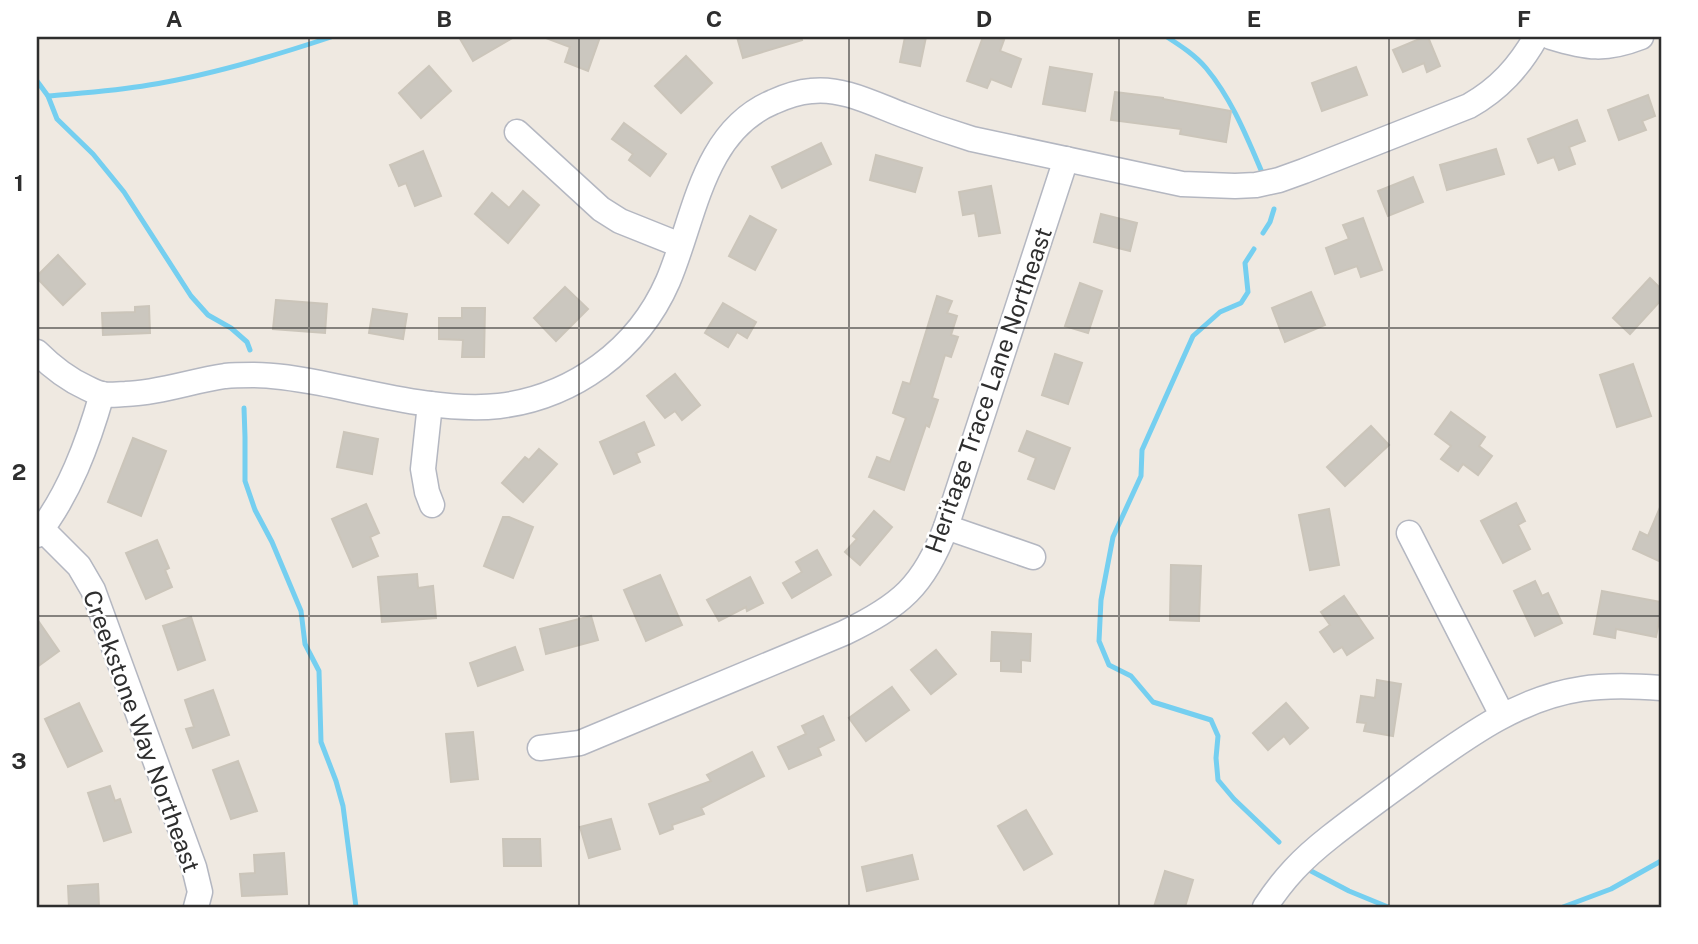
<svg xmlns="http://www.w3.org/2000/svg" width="1698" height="944" viewBox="0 0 1698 944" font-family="'Public Sans',sans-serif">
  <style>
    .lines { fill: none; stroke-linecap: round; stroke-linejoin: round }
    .stream { stroke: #75cff0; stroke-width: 5 }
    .building { fill: #cbc7bf; stroke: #cbc5ba; stroke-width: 2 }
    .minor-casing { stroke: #b4b7c1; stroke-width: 27 }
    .minor { stroke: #fff; stroke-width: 24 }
    .grid { fill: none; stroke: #2e2e2e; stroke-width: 2; stroke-opacity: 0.55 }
    .labels { text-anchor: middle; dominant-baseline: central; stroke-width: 5; stroke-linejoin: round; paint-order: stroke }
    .street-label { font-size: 24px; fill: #2e2e2e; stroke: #fff }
    .neatline { fill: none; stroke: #2e2e2e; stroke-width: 2.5 }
    .grid-label { font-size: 23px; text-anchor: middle; font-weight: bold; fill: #2e2e2e }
  </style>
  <rect width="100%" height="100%" fill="#efe9e1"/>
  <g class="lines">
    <g class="stream">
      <path d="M1167 37C1181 46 1195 55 1206 68 1231 98 1246 135 1261 170"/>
      <path d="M37 81 48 96 57 119 93 154 124 192 191 296 208 315 231 328 247 342 250 350"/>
      <path d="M48 96C81 93 115 91 149 85 211 75 271 57 331 37"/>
      <path d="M1263 233 1270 222 1274 209"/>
      <path d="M1254 249 1245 263 1248 292 1241 303 1220 312 1193 336 1142 450 1141 476 1113 537 1101 600 1099 641 1109 665 1131 676 1153 702 1211 720 1218 736 1216 758 1218 780 1234 799 1279 842"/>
      <path d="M244 408 245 437V481L255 510 272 542 301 611 305 644 319 671 321 742 336 781 343 806 356 907"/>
      <path d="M1311 871 1349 891 1388 907"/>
      <path d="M1563 907 1611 889 1661 861"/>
    </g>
  </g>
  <g class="building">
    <path d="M459 37H514L473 61Z"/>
    <path d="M546 37H600L588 71 565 62 570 47 546 38Z"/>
    <path d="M737 37H801L802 40 743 58Z"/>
    <path d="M905 37H926L920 66 900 62Z"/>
    <path d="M983 37H994L1004 40 1000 51 1021 59 1011 87 991 79 987 88 967 81Z"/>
    <path d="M1424 37H1428L1440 66 1427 72 1424 63 1403 72 1393 50Z"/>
    <path d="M686 56 712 83 681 113 655 86Z"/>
    <path d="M429 66 451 91 421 118 399 93Z"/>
    <path d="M1050 67 1092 74 1085 111 1043 104Z"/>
    <path d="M1356 67 1367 95 1322 111 1312 83Z"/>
    <path d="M1115 92 1163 98V99L1231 111 1226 142 1180 134 1181 129 1111 120Z"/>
    <path d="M1648 95 1655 116 1642 121 1646 130 1619 140 1608 110Z"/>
    <path d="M1577 120 1585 141 1569 147 1575 164 1559 170 1554 157 1538 163 1528 139Z"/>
    <path d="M624 123 666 154 650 176 629 160 633 154 612 139Z"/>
    <path d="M821 143 831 164 782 188 772 167Z"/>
    <path d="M1496 149 1504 174 1447 190 1440 165Z"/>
    <path d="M423 151 441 196 415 206 406 183 399 186 390 165Z"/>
    <path d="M876 155 922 168 915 192 870 180Z"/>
    <path d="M1413 177 1423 202 1388 216 1378 191Z"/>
    <path d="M991 186 1000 233 979 236 975 213 963 215 959 192Z"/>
    <path d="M523 191 539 205 508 243 475 214 492 193 509 208Z"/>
    <path d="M1101 214 1137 223 1130 251 1094 242Z"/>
    <path d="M750 216 776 230 755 270 729 256Z"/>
    <path d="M1363 218 1382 270 1361 277 1357 266 1335 274 1326 248 1349 239 1343 225Z"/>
    <path d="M58 255 85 284 63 305 37 278V276Z"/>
    <path d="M1650 278 1661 289V300L1630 334 1613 318Z"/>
    <path d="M1080 283 1102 291 1088 333 1065 326Z"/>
    <path d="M565 287 588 309 556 341 534 318Z"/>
    <path d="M1311 292 1325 325 1285 342 1272 308Z"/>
    <path d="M937 296 952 301 947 313 957 316 951 335 958 337 951 357 945 355 932 398 938 400 929 427 926 425 904 490 869 477 877 457 890 462 906 418 893 413 903 382 910 384Z"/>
    <path d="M276 300 327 304 325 333 273 329Z"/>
    <path d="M723 303 756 322 747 338 737 332 728 347 705 333Z"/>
    <path d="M149 306 150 333 103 335 102 313 135 312V307Z"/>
    <path d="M462 308H485L484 357H462L463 340 439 339V318H462Z"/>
    <path d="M373 309 407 314 403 339 369 333Z"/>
    <path d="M1055 354 1082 363 1068 404 1042 395Z"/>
    <path d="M1633 364 1651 416 1617 427 1600 375Z"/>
    <path d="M675 374 700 405 682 420 675 411 665 418 647 396Z"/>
    <path d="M1451 412 1485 437 1479 446 1492 456 1478 475 1463 464 1458 471 1441 459 1451 446 1435 434Z"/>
    <path d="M644 422 654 445 636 453 640 462 614 474 600 442Z"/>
    <path d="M1371 426 1389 445 1345 486 1327 467Z"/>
    <path d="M1027 431 1070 448 1054 489 1028 479 1036 458 1019 451Z"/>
    <path d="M344 432 378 439 372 474 337 467Z"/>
    <path d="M133 438 166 451 141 516 108 502Z"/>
    <path d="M539 449 557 464 523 502 502 483 525 457 529 460Z"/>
    <path d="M1516 503 1525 521 1518 525 1530 549 1503 563 1481 521Z"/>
    <path d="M366 504 379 533 370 537 378 556 353 567 332 519Z"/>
    <path d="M1661 505V562L1633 549 1640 532 1648 536Z"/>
    <path d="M1329 509 1339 565 1310 570 1299 515Z"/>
    <path d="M874 511 892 527 860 565 845 552 857 539 853 536Z"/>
    <path d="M503 517H509L533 527 513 578 484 566Z"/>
    <path d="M157 540 169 568 165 570 172 587 146 599 126 553Z"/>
    <path d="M817 550 831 575 792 598 783 583 802 572 796 562Z"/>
    <path d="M1171 565 1201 566 1199 621 1170 620Z"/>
    <path d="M417 574 418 588 433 586 436 618 382 622 378 577Z"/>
    <path d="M660 575 682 625 646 641 624 590Z"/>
    <path d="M750 577 763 603 747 611 746 607 719 621 707 600Z"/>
    <path d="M1535 581 1542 596 1548 593 1562 623 1535 636 1514 591Z"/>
    <path d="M1602 591 1661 602V611L1656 637 1616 629 1615 638 1594 634Z"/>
    <path d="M1344 596 1373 638 1347 655 1342 647 1334 652 1320 632 1330 625 1321 612Z"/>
    <path d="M591 616 598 640 546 654 540 629Z"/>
    <path d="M191 617 205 660 178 670 163 626Z"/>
    <path d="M37 619 59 651 37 667Z"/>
    <path d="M992 632 1031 634 1030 661 1021 660V672L1001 671V661H991Z"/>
    <path d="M515 647 523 670 478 686 470 663Z"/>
    <path d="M936 650 956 674 931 694 911 670Z"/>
    <path d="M1377 680 1401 684 1393 736 1364 731 1366 723 1357 722 1361 696 1375 698Z"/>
    <path d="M892 687 909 710 866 741 849 718Z"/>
    <path d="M213 690 229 735 193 748 186 729 194 727 185 700Z"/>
    <path d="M79 703 102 751 68 767 45 719Z"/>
    <path d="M1286 703 1308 728 1290 744 1284 736 1268 750 1253 733Z"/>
    <path d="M823 716 834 740 818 748 821 755 789 769 778 747 806 734 802 726Z"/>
    <path d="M473 732 478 779 451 782 446 734Z"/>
    <path d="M752 752 764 776 701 808 704 814 672 825 673 829 660 834 649 804 711 781 707 775Z"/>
    <path d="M238 761 257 811 231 819 213 770Z"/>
    <path d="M110 786 115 801 120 799 131 832 104 841 88 793Z"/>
    <path d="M1026 810 1052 854 1024 870 998 826Z"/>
    <path d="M611 819 620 849 589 858 580 827Z"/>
    <path d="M503 839H540L541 866H504Z"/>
    <path d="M284 853 287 894 242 896 240 874 255 873 254 855Z"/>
    <path d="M912 855 918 879 867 891 862 867Z"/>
    <path d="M1165 871 1193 880 1185 907H1154Z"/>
    <path d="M98 884 99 907H69L68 886Z"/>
  </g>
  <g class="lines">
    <g class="minor-casing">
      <g id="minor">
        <path d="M1551 37C1587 48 1605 51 1641 37"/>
        <path d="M517 132 601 209 620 221 680 245"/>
        <path d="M37 352C52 367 67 379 87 388 91 390 97 393 102 394 109 396 118 394 125 394 159 393 191 381 225 376 234 375 243 375 253 375 276 375 298 379 320 383 376 394 442 412 499 406 573 397 638 350 668 281 695 218 702 132 773 102 784 97 798 92 811 91 842 87 874 104 903 115 926 124 949 132 972 139L1182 184 1235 186 1256 185 1279 180 1304 171 1469 106C1499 89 1519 67 1536 37"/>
        <path d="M430 404 423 469 427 492 432 505"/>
        <path d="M946 527 1033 557"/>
        <path d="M42 529 79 566 93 590 194 867 200 892 196 907"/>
        <path d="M1409 533 1502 715"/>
        <path d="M37 535C69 495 88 443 102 394"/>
        <path d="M540 748 580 743 844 633C900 606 924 586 946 527L1066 159"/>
        <path d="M1265 907C1284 878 1302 859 1330 837 1359 814 1390 792 1420 770 1469 735 1520 698 1581 689 1607 685 1635 686 1661 688"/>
      </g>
    </g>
    <use href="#minor" class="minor"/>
  </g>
  <path class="grid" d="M309 37V907M579 37V907M849 37V907M1119 37V907M1389 37V907M37 328H1661M37 616H1661"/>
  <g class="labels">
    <g class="street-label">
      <text transform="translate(988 390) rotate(-71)">Heritage Trace Lane Northeast</text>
      <text transform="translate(142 731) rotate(70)">Creekstone Way Northeast</text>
    </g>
  </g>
  <rect width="1698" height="944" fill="none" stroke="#ffffff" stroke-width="77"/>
  <rect x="38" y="38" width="1622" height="868" class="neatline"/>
  <g class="grid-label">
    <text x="174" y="27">A</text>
    <text x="444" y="27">B</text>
    <text x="714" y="27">C</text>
    <text x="984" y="27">D</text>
    <text x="1254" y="27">E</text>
    <text x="1524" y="27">F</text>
    <text x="19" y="191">1</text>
    <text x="19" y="480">2</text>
    <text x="19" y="769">3</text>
  </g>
</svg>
